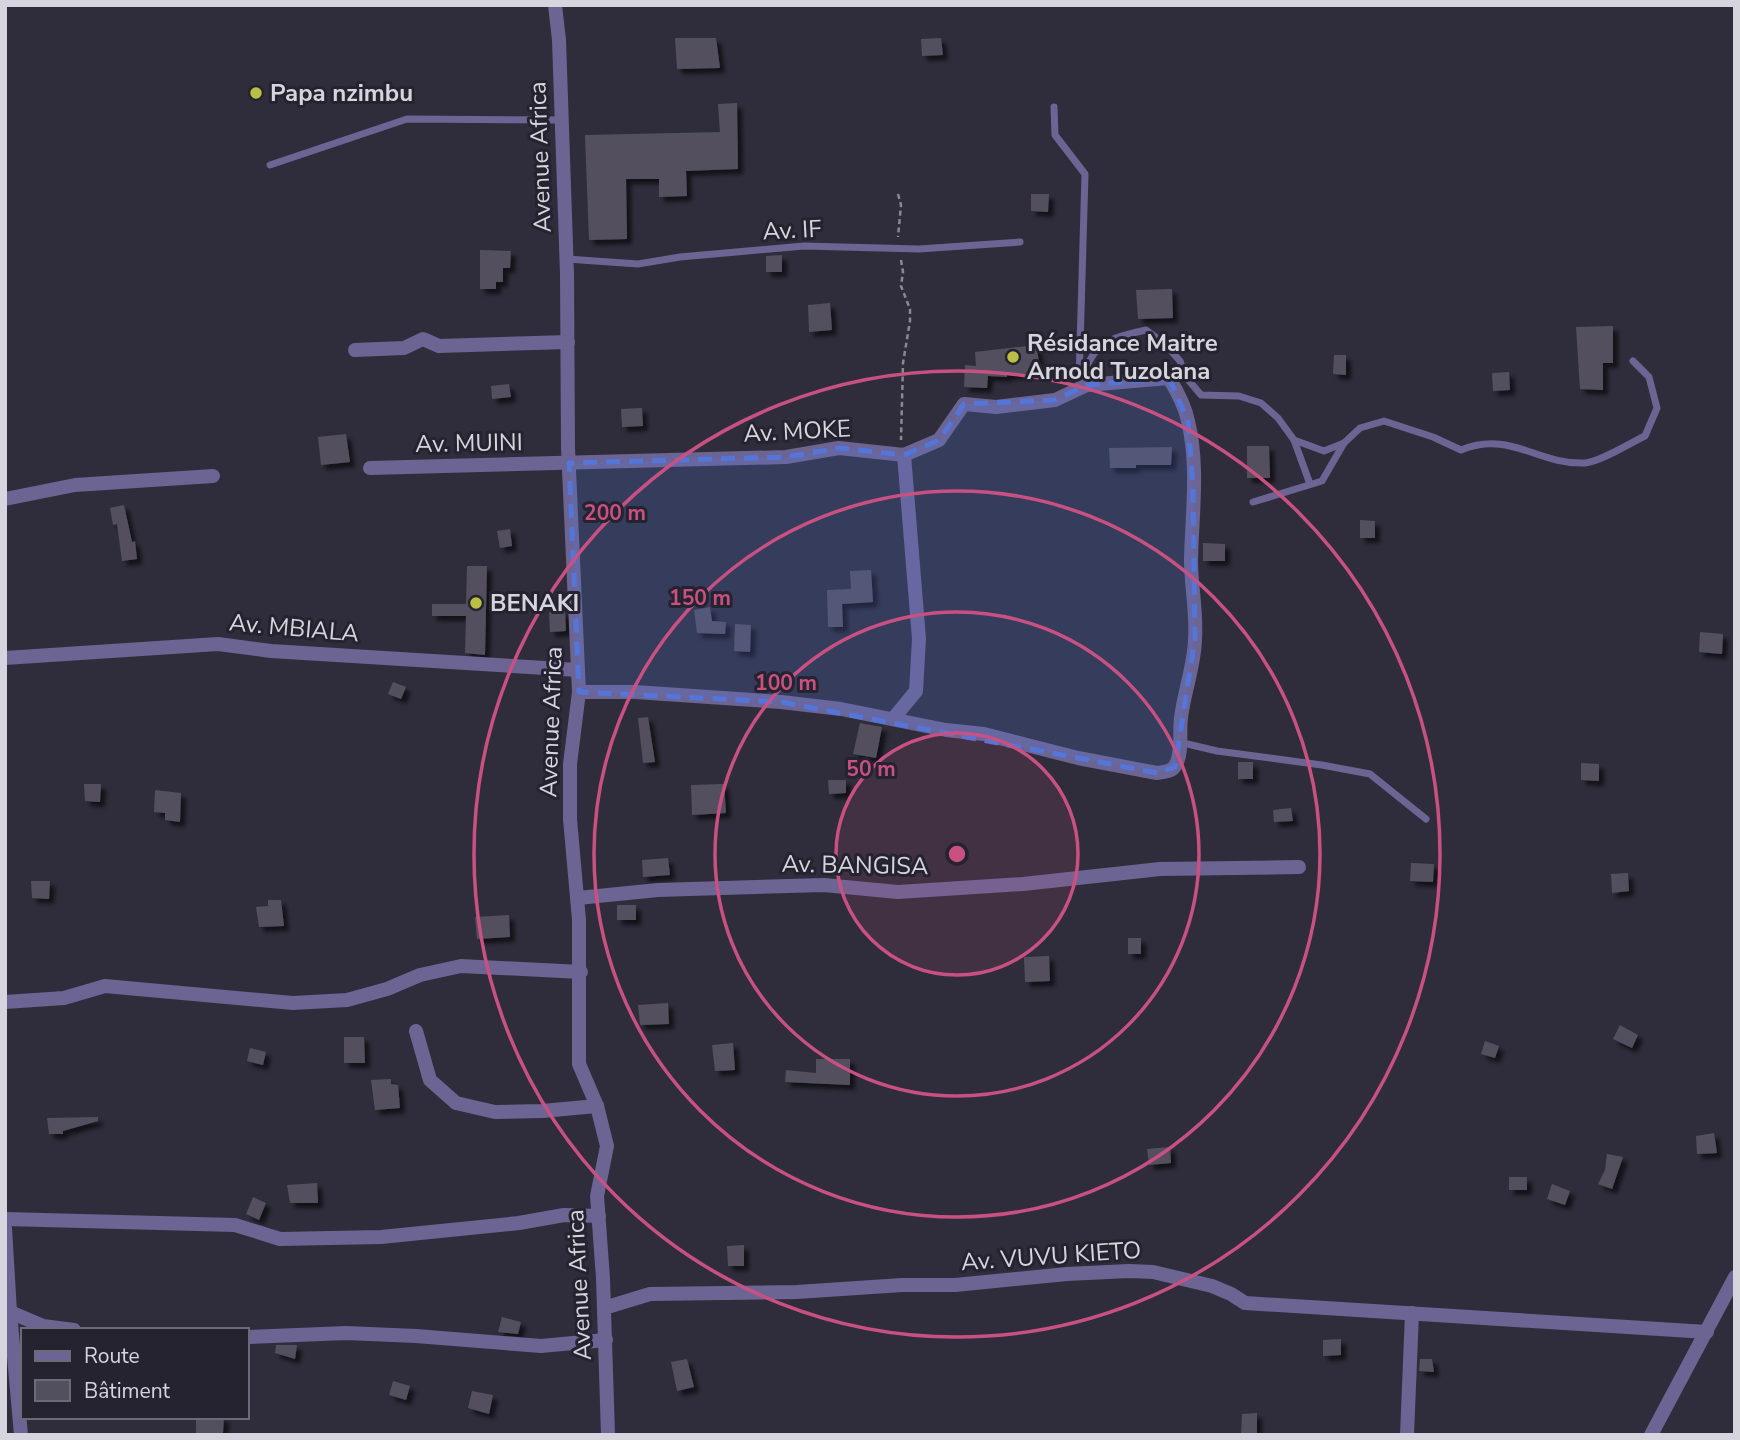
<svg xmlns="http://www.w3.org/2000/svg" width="1740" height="1440" viewBox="0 0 1740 1440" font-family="'Nunito Sans',sans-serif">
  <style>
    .building { fill: #52505f; filter: url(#shadow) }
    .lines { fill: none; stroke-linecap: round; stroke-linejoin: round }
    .path { stroke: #898893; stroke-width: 2.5; stroke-dasharray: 5 3.5; stroke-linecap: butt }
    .lane { stroke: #6c6493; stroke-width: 7 }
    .street { stroke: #6c6493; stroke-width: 14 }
    .marked { fill: #5476da; fill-opacity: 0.2; stroke: #5476da; stroke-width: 5; stroke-dasharray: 14 9; stroke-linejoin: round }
    .ring { fill: none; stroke: #c85182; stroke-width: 3.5 }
    .poi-dot { fill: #bbc045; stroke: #252330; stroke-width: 2.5 }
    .labels { text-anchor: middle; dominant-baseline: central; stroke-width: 6; stroke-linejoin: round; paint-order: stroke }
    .poi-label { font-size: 24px; font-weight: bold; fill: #d6d5de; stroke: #252330; text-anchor: start }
    .street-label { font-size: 24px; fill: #d6d5de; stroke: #252330 }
    .centre { fill: #c85182; stroke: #252330; stroke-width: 3.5 }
    .ring-label { font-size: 21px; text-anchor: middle; font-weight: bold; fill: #c85182; stroke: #252330; stroke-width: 6; stroke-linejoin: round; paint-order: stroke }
  </style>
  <defs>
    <filter id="shadow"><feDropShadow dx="5" dy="5" stdDeviation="2" flood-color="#0009"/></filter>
  </defs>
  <rect width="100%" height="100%" fill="#2f2d3b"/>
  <g class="building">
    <path d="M675 38H716L720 68 677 69Z"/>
    <path d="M941 38 943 55 922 56 921 39Z"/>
    <path d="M737 103 738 169 686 171 687 196 659 197V179H626L627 239 589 240 585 135 720 132 718 104Z"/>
    <path d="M1031 194H1049L1048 212 1031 211Z"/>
    <path d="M480 250 511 251 510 268H503V282H496V289H480Z"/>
    <path d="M782 255V272H766V256Z"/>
    <path d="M1172 289 1173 318 1138 319 1136 290Z"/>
    <path d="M830 303 832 330 809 332 808 305Z"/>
    <path d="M1613 326V363H1603V390L1580 389 1576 327Z"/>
    <path d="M1036 345 1039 361 1035 362 1036 373 1007 375V377L988 376 987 388 964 387 965 365 976 366 975 352Z"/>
    <path d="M1334 355H1346V375L1333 374Z"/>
    <path d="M1509 372 1510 390 1493 391 1492 373Z"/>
    <path d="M509 384 511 397 492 399 491 386Z"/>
    <path d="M642 408 643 426 622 427 621 409Z"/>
    <path d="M346 434 350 462 321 465 318 437Z"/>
    <path d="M1247 446H1269L1270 478H1247Z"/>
    <path d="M1172 447 1171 465H1136V468H1110L1109 448Z"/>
    <path d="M124 505 132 542 135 541 137 559 122 561 117 524 113 525 110 508Z"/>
    <path d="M1360 520 1375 521V538H1360Z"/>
    <path d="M510 529 512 546 500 548 497 531Z"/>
    <path d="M1203 543 1225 544V561H1203Z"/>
    <path d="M467 566H487L485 655 465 653 466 616H432V604H466Z"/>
    <path d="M871 570 873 602 842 604 843 627H828L827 590 851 589 850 571Z"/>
    <path d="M710 607 712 621 726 622 725 634 697 633 694 610Z"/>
    <path d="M565 611 566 631 550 632 549 612Z"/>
    <path d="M735 624 751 625 750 652 734 651Z"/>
    <path d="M1700 632 1723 634 1722 654 1699 652Z"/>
    <path d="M393 682 406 687 401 699 388 694Z"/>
    <path d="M648 717 655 762 643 763 638 718Z"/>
    <path d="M860 723 882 727 876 758 853 754Z"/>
    <rect x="1238" y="762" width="15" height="17"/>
    <path d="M1581 763 1599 764V781L1581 780Z"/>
    <path d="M828 780H846V793L829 794Z"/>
    <path d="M84 784H101L100 802 85 801Z"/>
    <path d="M724 784 726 813 692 815 691 785Z"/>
    <path d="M155 790 181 793 180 822 165 820V813L154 812Z"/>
    <path d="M1291 808 1293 821 1274 822 1273 810Z"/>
    <path d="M668 858 670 875 643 877 642 860Z"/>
    <path d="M1411 863 1434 864 1433 882 1410 881Z"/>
    <path d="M1628 873 1629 891 1612 893 1611 874Z"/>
    <path d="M31 881H50L49 899 32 898Z"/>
    <path d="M268 900H281L284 926 259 927 256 907 268 906Z"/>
    <rect x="617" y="905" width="19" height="15"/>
    <path d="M509 915 510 937 477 939 475 917Z"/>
    <rect x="1128" y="938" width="13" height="16"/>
    <path d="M1049 956 1050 981 1025 982 1024 957Z"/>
    <path d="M668 1003 669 1024 640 1025 638 1005Z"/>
    <path d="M1620 1025 1638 1035 1632 1048 1613 1039Z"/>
    <path d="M344 1037H364L365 1063H344Z"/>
    <path d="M1485 1041 1499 1046 1495 1058 1481 1054Z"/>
    <path d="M733 1043 735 1070 715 1071 712 1045Z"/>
    <path d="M250 1048 266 1052 263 1065 247 1061Z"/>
    <path d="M816 1059H850V1085L785 1082 786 1070 816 1073Z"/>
    <path d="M391 1079V1084L398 1085 400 1108 375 1110 371 1080Z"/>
    <path d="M98 1117V1121L63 1131V1134H49L47 1118Z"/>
    <path d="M1714 1133 1717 1153 1697 1154 1696 1136Z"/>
    <path d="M1170 1147 1171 1163 1149 1165 1147 1149Z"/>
    <path d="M1607 1154 1623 1157 1612 1189 1598 1184 1605 1170Z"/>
    <rect x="1509" y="1177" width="18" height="13"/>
    <path d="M317 1183 318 1203H290L287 1185Z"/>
    <path d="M1552 1184 1570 1191 1565 1205 1547 1199Z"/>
    <path d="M253 1197 266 1203 259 1220 246 1214Z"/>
    <path d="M744 1245V1266H728L727 1246Z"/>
    <path d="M502 1317 521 1322 518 1334 498 1332Z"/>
    <path d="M1341 1339V1355L1323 1356V1340Z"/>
    <path d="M276 1345H297L295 1359 275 1353Z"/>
    <path d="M687 1359 694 1387 677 1391 671 1362Z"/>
    <path d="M1420 1359H1432L1434 1372 1419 1371Z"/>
    <path d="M393 1381 410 1386 406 1400 389 1395Z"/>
    <path d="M472 1391 493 1395 489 1414 468 1408Z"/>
    <path d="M1257 1413V1435H1241L1242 1414Z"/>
    <path d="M196 1417H224L223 1433 196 1435Z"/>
  </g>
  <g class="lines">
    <g class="path">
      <path d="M898 194 901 205 898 237"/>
      <path d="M901 260 903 272 901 286 910 309V321L903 363 901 440"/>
    </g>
    <g class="lane">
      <path d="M1054 107 1055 135 1085 174 1079 381"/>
      <path d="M270 165 407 119 561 120"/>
      <path d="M567 259 638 264 680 257 804 246 919 249 1020 242"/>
      <path d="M1079 388C1093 344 1101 340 1146 330L1165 344 1180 361 1186 377 1201 395 1239 396 1261 403 1278 418 1294 440 1324 451 1344 443 1360 428 1384 421 1433 437 1461 450C1511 430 1537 465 1585 463 1600 462 1630 443 1645 436L1657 408 1649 377 1633 361"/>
      <path d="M1294 440 1310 484"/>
      <path d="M1253 502 1322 481 1344 443"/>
      <path d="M1179 742 1217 751 1322 765 1370 774 1426 819"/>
    </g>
    <g class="street">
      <path d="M555 5 559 40 567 274 568 448 579 692 570 764V819L579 920V1064L597 1106 607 1146 597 1196 603 1278 608 1435"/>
      <path d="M355 350 404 348 423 339 439 346 568 342"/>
      <path d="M370 468 786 457 839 448 904 455 939 440 964 404 996 407 1055 400 1087 385 1169 378C1177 391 1185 406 1188 421 1199 466 1192 514 1191 560 1191 586 1197 613 1195 640 1194 667 1184 692 1181 718 1179 732 1183 754 1175 766 1171 772 1164 772 1157 773L1078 758 984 734 946 730 841 709 781 702 635 692H579"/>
      <path d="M5 499 75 485 213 476"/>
      <path d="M5 658 218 644 271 651 578 670"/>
      <path d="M893 719 916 691 919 639 904 455"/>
      <path d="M578 898 658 890 824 885 898 892 1023 884 1160 869 1299 867"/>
      <path d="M5 1002 64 998 105 986 293 1003 347 1000 387 989 420 975 461 966 581 972"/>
      <path d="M416 1031 430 1080 456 1103 495 1112 542 1111 597 1106"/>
      <path d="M5 1219 235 1225 280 1239 381 1237 519 1223 564 1215 599 1216"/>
      <path d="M5 1228 10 1312 21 1435"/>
      <path d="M604 1308 650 1294 797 1292 902 1285H955L1067 1274 1129 1271 1153 1272 1212 1286 1231 1294 1245 1303 1707 1332"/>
      <path d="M5 1314 10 1312 43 1326 74 1330"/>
      <path d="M247 1337 346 1333 416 1336 541 1346 606 1340"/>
      <path d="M1407 1435 1412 1313"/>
      <path d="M1651 1435 1735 1277"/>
    </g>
  </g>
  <path class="marked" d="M1169 378 1188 421 1193 486 1195 639 1175 767 1157 773 781 702 579 692 569 463 786 457 839 448 904 455 939 440 964 404 1055 400 1087 385Z"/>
  <circle cx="957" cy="854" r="121" fill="#c85182" fill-opacity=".12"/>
  <g class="ring">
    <circle cx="957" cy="854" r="121"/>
    <circle cx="957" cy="854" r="242"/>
    <circle cx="957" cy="854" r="363"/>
    <circle cx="957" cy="854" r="483"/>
  </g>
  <g class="poi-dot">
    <circle cx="256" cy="93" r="7"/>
    <circle cx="1013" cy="357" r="7"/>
    <circle cx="476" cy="603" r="7"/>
  </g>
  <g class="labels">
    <g class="poi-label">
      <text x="270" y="93">Papa nzimbu</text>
      <text x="1027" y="343">Résidance Maitre<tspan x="1027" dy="28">Arnold Tuzolana</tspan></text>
      <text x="490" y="603">BENAKI</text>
    </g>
    <g class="street-label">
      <text transform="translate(540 157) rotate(-92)">Avenue Africa</text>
      <text transform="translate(792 230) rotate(-3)">Av. IF</text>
      <text transform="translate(797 431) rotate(-3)">Av. MOKE</text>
      <text transform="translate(469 443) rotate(-1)">Av. MUINI</text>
      <text transform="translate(294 628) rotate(5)">Av. MBIALA</text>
      <text transform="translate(551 722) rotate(-88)">Avenue Africa</text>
      <text transform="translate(855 865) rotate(1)">Av. BANGISA</text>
      <text transform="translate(1051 1256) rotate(-4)">Av. VUVU KIETO</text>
      <text transform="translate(579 1285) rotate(-93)">Avenue Africa</text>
    </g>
  </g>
  <circle cx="957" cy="854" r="10" class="centre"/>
  <g class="ring-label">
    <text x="615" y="520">200 m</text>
    <text x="700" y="605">150 m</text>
    <text x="786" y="690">100 m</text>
    <text x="871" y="776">50 m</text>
  </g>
  <rect width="1740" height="1440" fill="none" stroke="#d6d5de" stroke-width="14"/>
  <rect x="21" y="1328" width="228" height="91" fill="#252330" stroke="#6c6a76" stroke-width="2"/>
  <rect x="35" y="1351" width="35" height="10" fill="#6c6493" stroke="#6c6a76" stroke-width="2"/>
  <text x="84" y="1363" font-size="21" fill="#d6d5de">Route</text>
  <rect x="35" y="1380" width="35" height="21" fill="#52505f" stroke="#6c6a76" stroke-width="2"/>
  <text x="84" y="1398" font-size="21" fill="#d6d5de">Bâtiment</text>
</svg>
